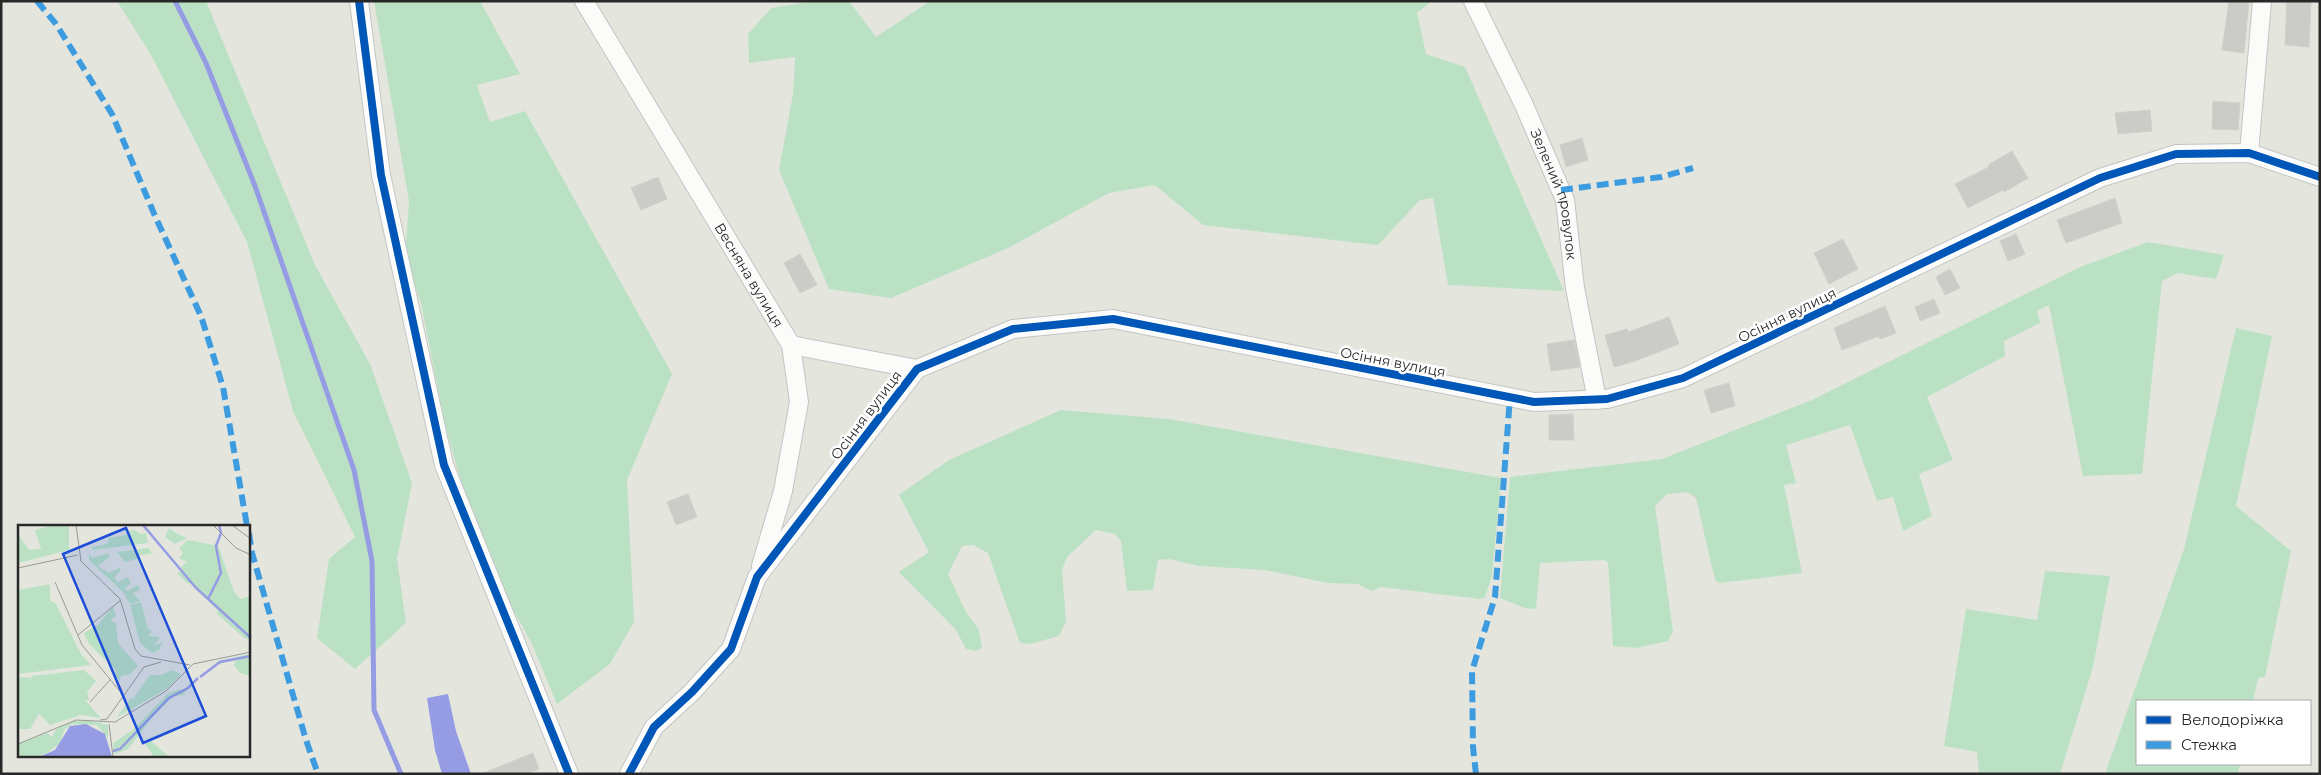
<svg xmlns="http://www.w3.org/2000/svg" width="2321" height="775" viewBox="0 0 2321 775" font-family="Montserrat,sans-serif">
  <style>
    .green { fill: #bbe1c4 }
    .water { fill: #959ce4 }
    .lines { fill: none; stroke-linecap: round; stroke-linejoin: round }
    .stream { stroke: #959ce4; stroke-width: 5 }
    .building { fill: #cbccc7; stroke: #cfd1ca }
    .minor-casing { stroke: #c4c4c3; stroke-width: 20 }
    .minor { stroke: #fbfbfa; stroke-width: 18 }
    .quiet { stroke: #3d9ce0; stroke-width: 6; stroke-dasharray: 12 6; stroke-linecap: butt }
    .cycleway-casing { stroke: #fff; stroke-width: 11 }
    .cycleway { stroke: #0057b8; stroke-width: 8 }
    .labels { text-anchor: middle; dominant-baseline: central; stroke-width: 5; stroke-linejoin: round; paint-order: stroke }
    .street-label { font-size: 14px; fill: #282828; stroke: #fff }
    .inset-river { fill: none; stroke: #959ce4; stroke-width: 2.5 }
    .inset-road { fill: none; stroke: #999a95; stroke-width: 1 }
    .view { fill: #1d4ed8; fill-opacity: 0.15; stroke: #1d4ed8; stroke-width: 2.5 }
    .inset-edge { fill: none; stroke: #282828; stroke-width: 2.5 }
  </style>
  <rect width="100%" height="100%" fill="#e4e6de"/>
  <g class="green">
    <path d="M117 1H206L315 265 370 364 412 483 397 559 406 623 355 669 317 638 329 559 355 537 293 411 247 242 151 55Z"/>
    <path d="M374 1H480L520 74 477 85 490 122 525 111 672 374 627 480 634 622 610 664 557 704 532 644 504 593 467 503 445 425 421 303 405 257 409 201Z"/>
    <path d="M815 1H849L876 37 930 1H1432L1417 13 1426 54 1465 67 1564 291 1448 285 1433 198 1420 200 1378 245 1203 225 1155 185 1109 193 1008 248 891 298 829 289 779 170 793 94 795 57 749 63 748 34 771 8Z"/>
    <path d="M2148 242 2224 255 2216 279 2178 273 2162 281 2142 474 2083 476 2049 305 2037 311 2040 323 2004 341 2005 356 1927 397 1953 460 1919 474 1932 516 1903 531 1893 497 1877 501 1850 425 1786 445 1796 483 1784 485 1802 573 1719 583 1715 580 1696 498 1688 492 1667 494 1655 506 1673 631 1668 641 1636 648 1613 646 1608 562 1604 560 1540 563 1536 609 1525 608 1500 598 1510 477 1662 459 1812 400 2080 267Z"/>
    <path d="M2236 328 2272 336 2236 506 2291 551 2265 677 2258 678 2253 701H2137V764H2240L2238 774H2105L2184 549Z"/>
    <path d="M1061 410 1169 419 1501 478 1492 576 1485 597 1480 599 1381 587 1371 591 1358 584 1327 583 1265 570 1199 566 1169 559 1158 560 1153 590 1127 591 1121 541 1115 534 1096 530 1067 557 1062 570 1066 621 1059 636 1030 644 1020 643 988 553 973 545 962 546 948 574 966 612 979 630 982 648 976 651 966 649 956 630 899 572 929 552 899 495 949 460Z"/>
    <path d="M2045 571 2110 576 2093 667 2060 774H1979L1977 752 1944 746 1966 609 2037 620Z"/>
  </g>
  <path class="water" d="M448 694 456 731 471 774H442L435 750 427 698Z"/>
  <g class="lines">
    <path class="stream" d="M175 1 206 63 255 186 354 470 372 561 374 710 401 774"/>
  </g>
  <g class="building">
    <path d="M2229 1H2249L2244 53 2222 50Z"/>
    <path d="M2287 1H2311L2309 47 2285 45Z"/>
    <path d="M2213 101 2240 103 2238 130 2212 129Z"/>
    <path d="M2150 110 2152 131 2118 134 2115 113Z"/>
    <path d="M1582 138 1588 160 1566 167 1560 145Z"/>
    <path d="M2012 151 2028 178 2004 192 2003 190 1968 208 1955 184 1989 167 1988 165Z"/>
    <path d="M658 177 667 199 641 210 631 188Z"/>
    <path d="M2115 198 2122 223 2066 243 2057 220Z"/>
    <path d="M2016 234 2025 254 2008 261 2000 241Z"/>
    <path d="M1843 239 1858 269 1829 284 1814 253Z"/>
    <path d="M800 254 817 285 800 293 784 263Z"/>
    <path d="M1950 269 1960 288 1945 295 1936 277Z"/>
    <path d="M1934 299 1940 313 1920 321 1915 307Z"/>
    <path d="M1885 306 1896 333 1880 339 1879 336 1842 350 1834 328Z"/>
    <path d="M1669 317 1679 344 1635 361 1614 367 1605 335 1627 329 1628 332Z"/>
    <path d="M1574 340 1580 367 1551 371 1547 344Z"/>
    <path d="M1729 383 1735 406 1711 413 1704 390Z"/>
    <path d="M1573 414 1574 440H1549V415Z"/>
    <path d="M688 494 697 517 676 525 667 502Z"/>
    <path d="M533 753 539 769 525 774H481Z"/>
  </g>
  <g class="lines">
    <g class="minor-casing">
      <g id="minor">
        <path d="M359 1 381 175 444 465 569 774"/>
        <path id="s1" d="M584 1 791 345 799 402 783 491 761 566"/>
        <path id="s2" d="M1473 1 1524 105 1565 200 1575 288 1597 400"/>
        <path d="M2249 153 2262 1"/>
        <path d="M791 345 917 369"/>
        <path d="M629 774 654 727 692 692 731 649 757 577 917 369 1013 329 1113 319 1534 402 1607 399 1683 378 2100 178 2176 154 2249 153 2320 177"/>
      </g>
    </g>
    <use href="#minor" class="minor"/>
    <g class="quiet">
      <path d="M37 1 56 24 112 114 155 216 201 316 223 387 247 526"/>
      <path d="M1561 190 1661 177 1693 168"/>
      <path d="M249 533 252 553 306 740 318 774"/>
      <path d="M1476 774 1473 747 1472 671 1495 597 1510 397"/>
    </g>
    <g class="cycleway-casing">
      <g id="cycleway">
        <path d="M359 1 381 175 444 465 569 774"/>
        <path d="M629 774 654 727 692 692 731 649 757 577 917 369 1013 329 1113 319 1534 402 1607 399 1683 378 2100 178 2176 154 2249 153 2320 177"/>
      </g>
    </g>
    <use href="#cycleway" class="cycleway"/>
  </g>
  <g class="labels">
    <g class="street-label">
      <text stroke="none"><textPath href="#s2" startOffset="211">Зелений провулок</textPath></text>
      <text stroke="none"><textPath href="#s1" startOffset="320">Весняна вулиця</textPath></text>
      <text transform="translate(1787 315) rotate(-26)">Осіння вулиця</text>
      <text transform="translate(1393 362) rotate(11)">Осіння вулиця</text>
      <text transform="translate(866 415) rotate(-53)">Осіння вулиця</text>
    </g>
  </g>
  <g transform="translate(18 525)">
    <rect width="232" height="232" fill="#e4e6de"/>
    <path d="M36 0H51V25L0 38V9L11 25 23 24 17 5ZM151 3 158 8 169 13 157 19 147 12ZM116 5 123 9 128 8 130 18 75 25 74 22 89 19 91 13 112 9 111 6ZM170 15 196 20 199 17 216 67 223 74 232 71V115L227 113 232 118 199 89V85L174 59 169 58 159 48 165 46 163 42 169 37 161 33 165 28 161 23ZM131 23 134 29 121 30 119 34 107 37 99 27ZM71 28 74 33 90 28 92 32 80 41 91 48 101 43 103 45 96 53 100 57 110 52 113 58 107 63 109 66 120 60 122 65 115 68 122 76 112 79 105 67 71 35ZM32 59V75L38 79 63 129 73 140 0 149V65ZM123 77 130 104 134 106 130 111 142 112 136 121 145 117 141 125 134 128 122 118 112 80ZM95 81 98 91 92 95 98 98 100 118 120 141 112 149 103 151 102 156 96 149 98 145 71 119 66 108 80 100ZM232 129V142L226 138 232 143V151L222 148 216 141 218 134 201 139 182 152 201 136ZM66 145 78 156 69 167 71 175H67L83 193 63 190 32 200 21 189 12 204H0V152L14 153 13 151ZM154 145 163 149 150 163 98 193 113 173 118 174 116 172 132 150H143ZM162 164 167 166 166 170 156 171 136 190 110 224 96 229 95 218 116 204 150 168ZM71 195 90 200V213L79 200 54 199 46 205 42 218 29 228 19 232H0V219L29 208 34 212 38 204 56 196ZM133 216 151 232H136L127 219Z" fill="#bbe1c4"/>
    <path d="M68 199 87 209 94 232H21L37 225 52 201Z" fill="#959ce4"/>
    <path class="inset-river" d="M125 0 178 63 233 113M190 74 203 48 198 21 203 8 201 0M182 152 202 137 233 131M95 226 102 224 151 173 170 163 180 153"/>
    <path class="inset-road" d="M58 0 63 36 102 74 117 124 123 131 172 140M195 0 218 23 233 30M214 0 233 14M0 43 60 30M37 57 64 120 105 170M60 110 103 75M72 177 93 154M82 195 89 194 126 142 143 137M91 199 95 232M0 219 58 195 97 197 148 166 175 139 233 127"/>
    <path class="view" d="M108 3 188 191 125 218 45 29Z"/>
    <rect width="232" height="232" class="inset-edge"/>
  </g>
  <rect width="2321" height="775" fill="none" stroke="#282828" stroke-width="5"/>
  <rect x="2136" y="700" width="175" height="65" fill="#ffffff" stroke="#a9a9a9"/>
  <rect x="2146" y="716" width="25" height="8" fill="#0057b8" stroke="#a9a9a9"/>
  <text x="2181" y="725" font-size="15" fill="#282828">Велодоріжка</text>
  <rect x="2146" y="741" width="25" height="8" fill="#3d9ce0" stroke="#a9a9a9"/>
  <text x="2181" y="750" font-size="15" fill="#282828">Стежка</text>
</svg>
